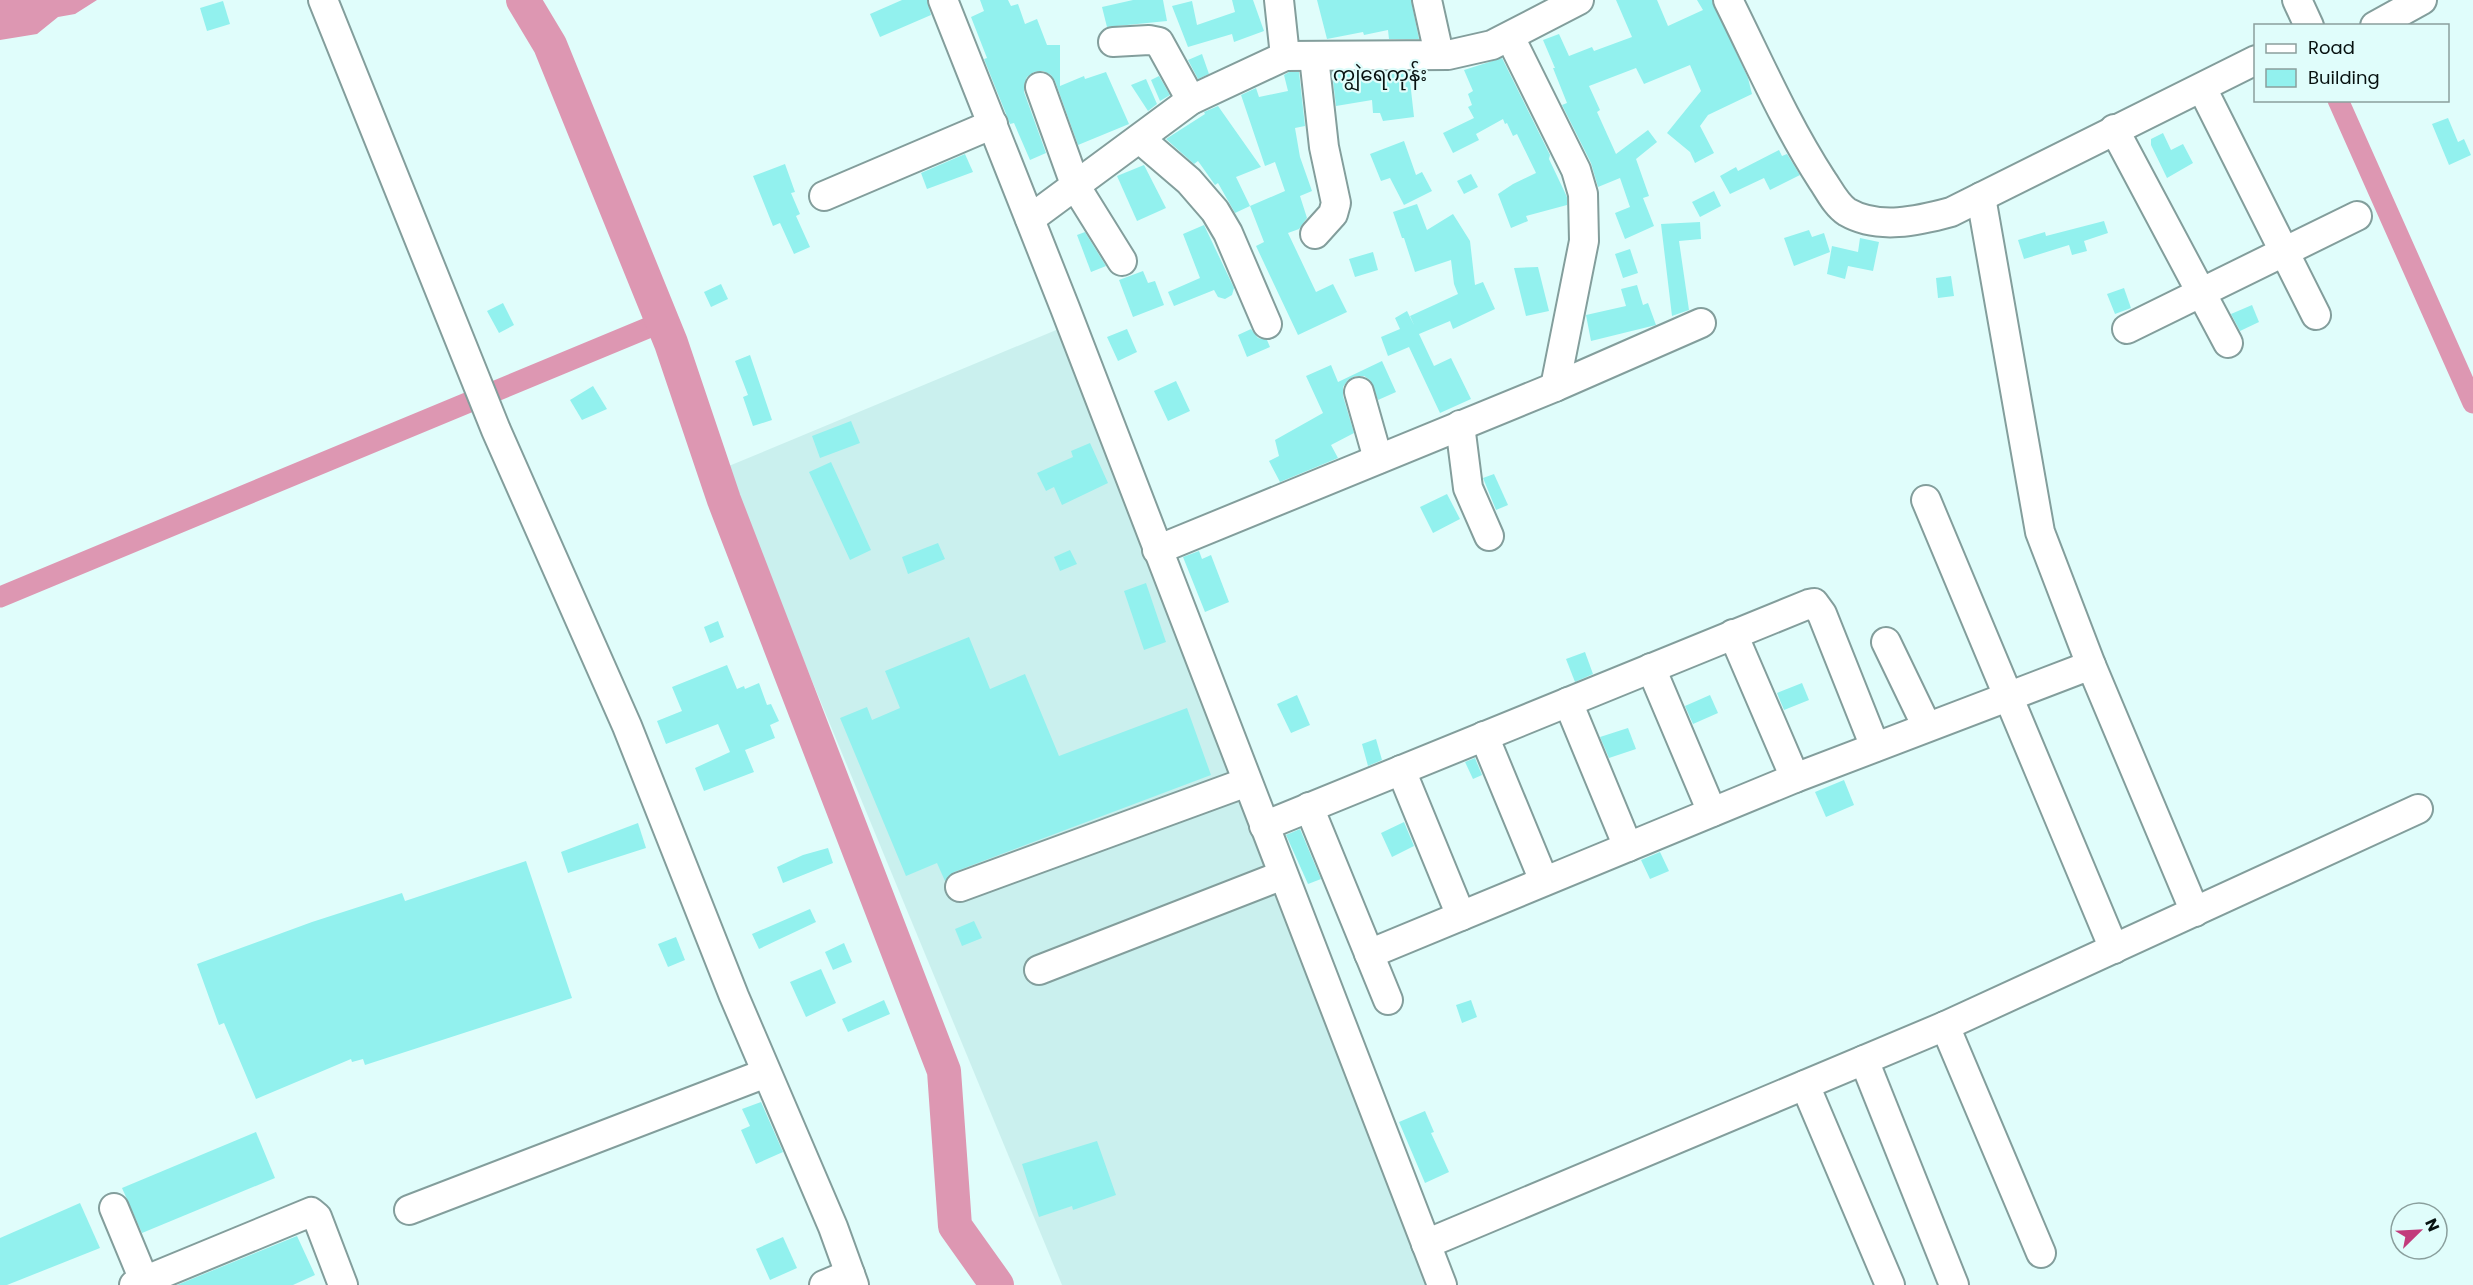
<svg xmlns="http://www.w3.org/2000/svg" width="2473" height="1285" viewBox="0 0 2473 1285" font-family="Poppins,'Noto Sans Myanmar',sans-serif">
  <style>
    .built { fill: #caf0ee }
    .water { fill: #dd97b2 }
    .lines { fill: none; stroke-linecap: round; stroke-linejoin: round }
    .canal { stroke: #dd97b2; stroke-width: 21 }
    .river { stroke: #dd97b2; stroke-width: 34 }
    .building { fill: #92f1ee }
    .minor-casing { stroke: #839e9c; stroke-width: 32 }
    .minor { stroke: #fff; stroke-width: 28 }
    .labels { text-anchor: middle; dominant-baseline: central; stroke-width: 4.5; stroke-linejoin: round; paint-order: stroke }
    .quarter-label { font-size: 20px; fill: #081211; stroke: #e0fdfb }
  </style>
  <rect width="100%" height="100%" fill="#e0fdfb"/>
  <path class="built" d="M1061 328 1430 1285H1062L724 468Z"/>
  <path class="water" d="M0 0H97L75 14 58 17 37 34 0 40Z"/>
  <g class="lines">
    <g class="canal">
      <path d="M2338 100 2473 403"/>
      <path d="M0 597 662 322"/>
    </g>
    <path class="river" d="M523 0 550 45 671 343 724 500 944 1071 955 1226 997 1285"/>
  </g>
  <g class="building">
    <path d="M902 0H927L931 15 880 37 870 14Z"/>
    <path d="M980 0H1008L1011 6 1018 4 1025 24 1037 19 1047 45H1060V86L1084 76 1085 79 1106 72 1129 124 1078 145 1055 81 1051 75 1043 71 1034 72 1027 77 1024 85V92L1046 153 1030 160 1014 123 1010 124 984 59 987 58 971 17 984 11Z"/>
    <path d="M1133 0H1163L1167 21 1107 27 1102 7Z"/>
    <path d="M1232 0H1253L1264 31 1234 42 1232 34 1188 47 1172 6 1192 1 1197 25 1235 12Z"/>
    <path d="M1317 0H1411L1419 39H1389L1388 30 1364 35 1363 32 1327 39Z"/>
    <path d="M1616 0H1657L1668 26 1703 10 1697 0H1712L1748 78 1752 94 1708 115 1700 126 1714 153 1695 163 1690 152 1667 133 1701 91 1690 65 1644 84 1636 68 1589 86 1600 110 1597 112 1616 154 1648 130 1657 142 1636 159 1649 196 1643 198 1654 226 1625 239 1615 213 1630 207 1620 178 1598 187 1591 163 1562 105 1567 103 1553 68H1555L1543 40 1559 34 1569 56 1592 47 1594 51 1632 37Z"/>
    <path d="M223 1 230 24 207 31 200 8Z"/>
    <path d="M1202 54 1209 74 1198 79 1188 60Z"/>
    <path d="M1502 58 1550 155 1549 159 1567 197V205L1526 216 1528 221 1511 228 1498 194 1513 184 1536 173 1517 134 1513 136 1507 123 1505 124 1503 119 1476 134 1479 140 1453 153 1443 133 1474 118 1468 107 1472 105 1468 94 1473 91 1464 70Z"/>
    <path d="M1289 72H1299L1305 126 1295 128 1300 157 1312 191 1300 196 1307 218 1299 229 1288 233 1316 292 1333 284 1347 312 1298 335 1256 246 1264 242 1250 206 1285 191 1275 162 1265 166 1241 95 1256 88 1259 97 1288 91 1284 75Z"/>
    <path d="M1332 72H1409L1414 117 1383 121 1380 113H1373L1372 100 1336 106Z"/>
    <path d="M1159 76 1170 95 1160 101 1151 80Z"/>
    <path d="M1146 79 1157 104 1148 111 1131 85Z"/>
    <path d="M1218 106 1261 167 1236 177 1250 206 1235 213 1218 183 1215 185 1198 161 1194 164 1166 139 1205 114 1204 112Z"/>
    <path d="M2448 118 2458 142 2464 139 2471 155 2449 165 2432 124Z"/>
    <path d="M2163 133 2171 150 2183 144 2193 163 2167 178 2151 145V139Z"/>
    <path d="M1404 141 1416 175 1422 172 1432 191 1404 205 1390 178 1381 181 1370 154Z"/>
    <path d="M1779 150 1782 156 1787 154 1800 175 1770 190 1764 178 1730 194 1720 176 1736 167 1738 171Z"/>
    <path d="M965 154 973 172 927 189 921 173Z"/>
    <path d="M785 164 795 192 791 193 800 214 796 216 810 247 794 254 780 223 773 226 753 176Z"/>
    <path d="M1144 165 1166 208 1137 221 1117 176Z"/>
    <path d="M1471 174 1478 187 1464 194 1457 181Z"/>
    <path d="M1714 191 1721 206 1700 217 1692 202Z"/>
    <path d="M1417 204 1427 230 1453 214 1470 241 1475 285 1483 282 1495 309 1453 329 1450 321 1419 334 1434 366 1451 358 1471 399 1440 413 1409 347 1388 356 1381 337 1400 329 1395 318 1407 311 1414 325 1410 316 1458 294 1454 284 1451 260 1415 272 1404 238H1402L1393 212Z"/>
    <path d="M2104 221 2108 233 2084 241 2087 251 2072 255 2069 245 2024 259 2018 240 2045 232 2046 236Z"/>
    <path d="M1700 222 1701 239 1679 241 1689 310 1672 316 1661 224Z"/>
    <path d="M1204 225 1234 288 1232 295 1225 299 1218 297 1214 290 1174 306 1168 292 1200 278 1183 234Z"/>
    <path d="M1809 230 1812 237 1824 233 1830 252 1794 266 1784 238Z"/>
    <path d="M1085 232 1106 266 1091 272 1077 235Z"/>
    <path d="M1860 238 1879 242 1873 271 1848 266 1845 279 1827 274 1832 246 1858 252Z"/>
    <path d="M1630 249 1638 273 1623 278 1615 254Z"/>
    <path d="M1373 252 1378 270 1355 277 1349 259Z"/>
    <path d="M1538 267 1549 311 1526 316 1514 268Z"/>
    <path d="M1143 271 1148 283 1155 281 1164 305 1133 317 1119 280Z"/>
    <path d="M1951 276 1954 296 1938 298 1936 278Z"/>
    <path d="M721 284 728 299 711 307 704 292Z"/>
    <path d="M1637 285 1643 305 1648 303 1656 325 1591 341 1586 315 1626 306 1621 289Z"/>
    <path d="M2124 288 2131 308 2115 314 2107 294Z"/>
    <path d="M503 303 514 325 499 333 487 311Z"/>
    <path d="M2252 305 2259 322 2240 331 2231 314Z"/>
    <path d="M1127 329 1137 352 1118 361 1107 337Z"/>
    <path d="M1251 329 1258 338 1267 340 1270 347 1247 357 1238 335Z"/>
    <path d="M750 355 772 420 753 426 743 397 748 395 735 361Z"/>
    <path d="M1382 361 1396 392 1378 400 1370 380 1364 376H1355L1348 380 1343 387V396L1354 433 1331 445 1338 458 1280 482 1269 461 1279 456 1275 440 1323 413 1306 376 1331 365 1338 382Z"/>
    <path d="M1176 381 1190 411 1168 421 1154 391Z"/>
    <path d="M593 386 607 409 582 420 570 400Z"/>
    <path d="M851 421 860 443 820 458 812 436Z"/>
    <path d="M1090 443 1108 483 1062 505 1054 487 1046 491 1037 473 1073 457 1071 451Z"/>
    <path d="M831 462 871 550 850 560 809 472Z"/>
    <path d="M1494 474 1508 505 1496 510 1483 478Z"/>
    <path d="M1447 494 1460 519 1433 533 1420 507Z"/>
    <path d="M938 543 945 559 908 574 902 557Z"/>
    <path d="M1070 550 1077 564 1060 571 1054 557Z"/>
    <path d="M1199 551 1202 559 1211 555 1229 602 1205 612 1183 557Z"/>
    <path d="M1146 583 1166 642 1144 650 1124 591Z"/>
    <path d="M718 621 724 637 710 643 704 627Z"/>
    <path d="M969 637 990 689 1025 674 1059 756 1187 708 1211 775 954 872 945 881 937 863 906 876 840 718 867 707 872 720 900 708 885 671Z"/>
    <path d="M1585 652 1593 674 1575 682 1566 659Z"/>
    <path d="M727 665 737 689 744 686 745 689 759 683 767 705 771 704 779 721 770 725 775 738 745 750 754 772 704 791 695 768 730 752 718 724 666 744 657 721 682 711 672 687Z"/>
    <path d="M1802 683 1809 700 1784 710 1777 693Z"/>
    <path d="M1297 695 1310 725 1291 733 1277 704Z"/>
    <path d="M1710 695 1718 713 1693 724 1685 706Z"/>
    <path d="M1628 728 1636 749 1609 758 1600 737Z"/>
    <path d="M1376 739 1382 760 1368 766 1362 744Z"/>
    <path d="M1475 758 1482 775 1473 779 1465 762Z"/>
    <path d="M1844 780 1854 805 1826 817 1815 792Z"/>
    <path d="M1404 822 1414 846 1392 857 1381 833Z"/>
    <path d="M638 823 646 848 568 873 561 852Z"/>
    <path d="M1300 829 1321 879 1308 884 1286 835Z"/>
    <path d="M828 848 833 863 783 883 777 867 803 855Z"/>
    <path d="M1660 852 1669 871 1650 879 1641 860Z"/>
    <path d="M526 861 572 998 365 1065 363 1059 352 1062 351 1059 256 1099 224 1023 219 1025 197 964 312 922 402 893 405 901Z"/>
    <path d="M810 909 816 922 759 949 752 934Z"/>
    <path d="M974 921 982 938 962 946 955 929Z"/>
    <path d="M676 937 685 960 668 967 658 944Z"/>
    <path d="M844 943 852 962 833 970 825 952Z"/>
    <path d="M821 969 836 1003 806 1017 790 982Z"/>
    <path d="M884 1000 890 1014 848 1032 842 1019Z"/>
    <path d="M1471 1000 1477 1017 1462 1023 1456 1005Z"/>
    <path d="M761 1102 783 1152 756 1164 741 1130 750 1126 742 1109Z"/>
    <path d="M1425 1111 1434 1132 1431 1133 1449 1172 1425 1183 1399 1122Z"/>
    <path d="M256 1132 275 1178 142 1233 122 1188Z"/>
    <path d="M1097 1141 1116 1195 1073 1210 1072 1206 1039 1217 1022 1164Z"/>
    <path d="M80 1203 100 1248 7 1285H0V1238Z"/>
    <path d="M297 1236 315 1275 293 1285H177Z"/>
    <path d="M783 1237 797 1268 770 1280 756 1249Z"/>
  </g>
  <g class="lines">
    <g class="minor-casing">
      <g id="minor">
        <path d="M323 0 496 430 627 726 734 996 833 1227 854 1285"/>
        <path d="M943 0 1065 308 1442 1285"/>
        <path d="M1279 0 1285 56"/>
        <path d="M1427 0 1439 54"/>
        <path d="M1728 0C1758 60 1785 123 1822 180 1829 190 1836 205 1847 212 1878 230 1918 221 1951 212L2256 60"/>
        <path d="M2297 0 2309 26"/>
        <path d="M2375 26 2422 0"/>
        <path d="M1510 37 1576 170 1583 194 1584 241 1555 387"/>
        <path d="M1113 42 1149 40 1159 42 1191 100"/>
        <path d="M1314 57 1324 147 1336 203 1333 214 1315 234"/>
        <path d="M1040 87 1076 187 1122 261"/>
        <path d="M2202 88 2316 315"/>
        <path d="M2114 129 2228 343"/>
        <path d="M1140 139 1189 181 1215 211 1228 233 1267 324"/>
        <path d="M824 196 993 124"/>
        <path d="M1981 197 2040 532 2091 665"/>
        <path d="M1030 219 1191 100 1285 56 1448 55 1492 45 1579 0"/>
        <path d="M2127 329 2357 216"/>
        <path d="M1359 392 1378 459"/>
        <path d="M1460 425 1468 488 1489 536"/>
        <path d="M1926 500 2114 949"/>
        <path d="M1157 550 1555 387 1701 323"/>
        <path d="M1733 634 1795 778"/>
        <path d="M1886 642 1927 727"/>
        <path d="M1651 668 1712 812"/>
        <path d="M1568 702 1628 847"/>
        <path d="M1484 736 1544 881"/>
        <path d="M1401 770 1461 916"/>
        <path d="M1309 807 1388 1000"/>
        <path d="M1264 826 1809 604 1814 603 1822 614 1875 747"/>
        <path d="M960 887 1247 782"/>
        <path d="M1369 954 1795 778 2091 665 2195 912"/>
        <path d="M1039 970 1283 875"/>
        <path d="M1945 1026 2041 1253"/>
        <path d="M1864 1060 1954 1285"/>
        <path d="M1805 1085 1890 1285"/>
        <path d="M114 1208 146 1285"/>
        <path d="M409 1210 766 1073"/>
        <path d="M1426 1244 1945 1026 2418 809"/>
        <path d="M134 1285 311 1212 317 1217 343 1285"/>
        <path d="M824 1285 850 1274"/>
      </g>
    </g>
    <use href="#minor" class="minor"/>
  </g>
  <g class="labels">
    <g class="quarter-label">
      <text x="1380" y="74">ကျွဲရေကုန်း</text>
    </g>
  </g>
  <rect x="2254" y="24" width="195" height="78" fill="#e0fdfb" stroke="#8a9f9d" stroke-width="1.5"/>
  <rect x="2266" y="44" width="30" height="9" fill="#ffffff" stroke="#8a9f9d" stroke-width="1.5"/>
  <text x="2308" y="54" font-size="18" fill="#081211">Road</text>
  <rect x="2266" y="69" width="30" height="18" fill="#92f1ee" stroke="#8a9f9d" stroke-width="1.5"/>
  <text x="2308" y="84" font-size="18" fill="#081211">Building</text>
  <g transform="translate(2419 1231) rotate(66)"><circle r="28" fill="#e0fdfb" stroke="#8a9f9d" stroke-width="1.5"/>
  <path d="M0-4.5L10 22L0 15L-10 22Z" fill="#c23b7c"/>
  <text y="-9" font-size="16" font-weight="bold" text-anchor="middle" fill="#081211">N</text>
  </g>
</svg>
